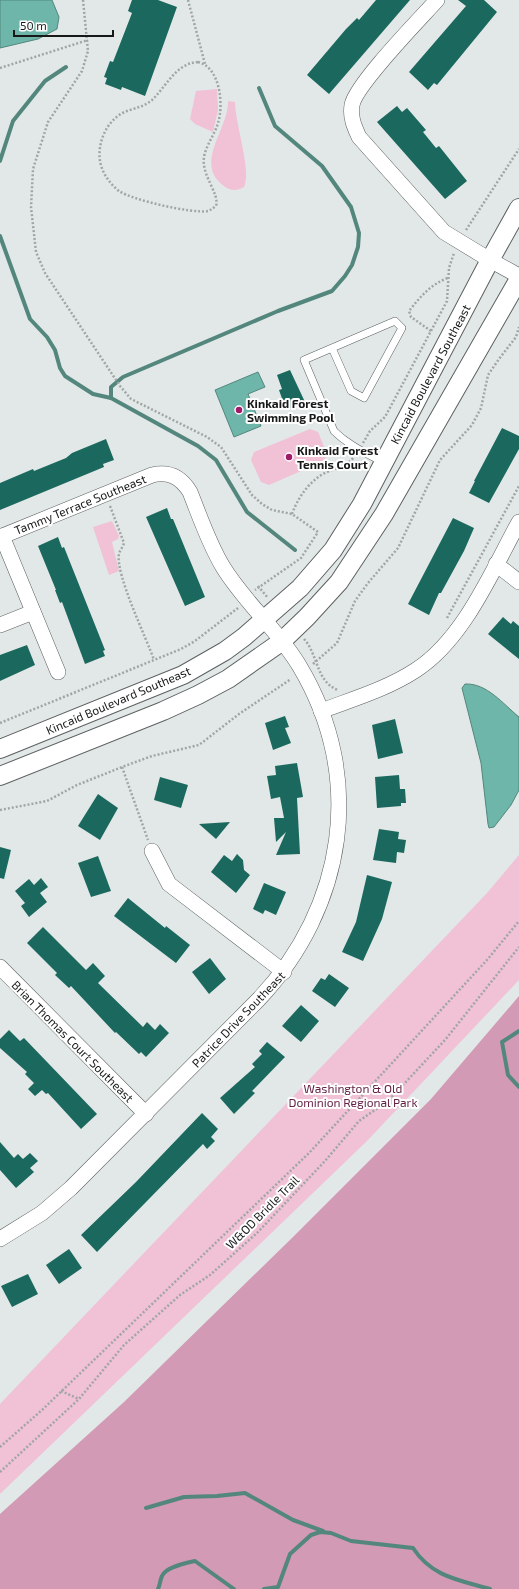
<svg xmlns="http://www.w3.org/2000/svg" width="519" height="1589" viewBox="0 0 519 1589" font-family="'Exo 2',sans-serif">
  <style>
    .green { fill: #f1c1d6 }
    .forest { fill: #d29ab4 }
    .water { fill: #6db6a9; stroke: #53877e }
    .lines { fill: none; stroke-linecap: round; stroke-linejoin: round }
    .stream { stroke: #53877e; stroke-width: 4 }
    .building { fill: #1b695e }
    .service-casing { stroke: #5c6160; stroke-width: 8 }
    .minor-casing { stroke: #5c6160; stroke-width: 16 }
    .tertiary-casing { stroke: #5c6160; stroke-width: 20 }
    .path { stroke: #a1a6a5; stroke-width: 2.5; stroke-dasharray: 2 2; stroke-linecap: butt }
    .service { stroke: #fff; stroke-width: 7 }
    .minor { stroke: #fff; stroke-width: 15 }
    .tertiary { stroke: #fff; stroke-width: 18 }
    .poi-dot { fill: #9f1b6a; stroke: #fff; stroke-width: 1.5 }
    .labels { text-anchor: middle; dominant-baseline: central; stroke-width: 4; stroke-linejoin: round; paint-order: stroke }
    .street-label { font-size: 12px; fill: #171919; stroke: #fff }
    .poi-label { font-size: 12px; font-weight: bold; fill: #171919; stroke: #fff; text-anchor: start }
    .park-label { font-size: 12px; fill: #621f43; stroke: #fff }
  </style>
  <rect width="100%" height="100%" fill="#e2e8e7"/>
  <g class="green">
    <path d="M217 89 218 110 213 132 195 124 190 119 196 91Z"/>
    <path d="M228 101 235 102C235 123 252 172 244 187 237 191 230 191 224 186 193 163 229 129 228 101Z"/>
    <path d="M310 429 318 432 327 454 324 461 269 485 261 482 251 460 254 452Z"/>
    <path d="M112 521 119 536 118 539 112 542 119 571 109 575 93 527Z"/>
    <path d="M519 855V980L367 1141 0 1494V1404L487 893Z"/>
  </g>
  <path class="forest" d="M519 996V1589H0V1514L124 1402 293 1237 431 1099Z"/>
  <g class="water">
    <path d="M0 0H52L59 17 57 29 38 39 0 48Z"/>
    <path d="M258 372 265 387 248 394 261 426 234 437 215 390Z"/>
    <path d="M465 684C487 683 503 704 519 717V790L511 805 494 827 489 828 488 824 481 763 462 688Z"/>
  </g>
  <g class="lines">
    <g class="stream">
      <path d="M0 161 13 121 45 81 66 67"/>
      <path d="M0 236 30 319 47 337 55 350 60 368 65 376 93 394 111 398 198 446 216 460 247 512 295 550"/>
      <path d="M111 398V387L123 377 278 311 332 291 345 276 352 265 358 247 359 233 351 207 322 166 275 126 259 88"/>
      <path d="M519 1031 502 1042 508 1075 519 1087"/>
      <path d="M146 1508 184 1497 217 1496 245 1493 293 1520 323 1531"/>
      <path d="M158 1589C160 1585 160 1580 162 1576 166 1567 186 1563 195 1561L234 1589"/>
      <path d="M264 1589 278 1587 290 1554 311 1535 320 1532 331 1533 351 1541 413 1548C432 1577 459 1580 490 1589"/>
    </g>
  </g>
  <g class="building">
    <path d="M132 0H158L177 7 145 96 122 87 121 90 105 84 107 78 104 77 110 61 113 62 132 13 128 11Z"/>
    <path d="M376 0H410L329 94 307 75 346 29 357 18 359 20Z"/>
    <path d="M458 0H484L497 12 437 85 434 83 428 90 409 72 466 6Z"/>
    <path d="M397 106 402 112 407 108 426 130 423 132 436 148 439 146 467 181 445 199 377 122Z"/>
    <path d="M290 370 305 402 286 410 279 390 282 389 277 375Z"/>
    <path d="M502 428 519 436V449L489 503 469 493 475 481H474Z"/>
    <path d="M106 439 114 460 103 464 104 467 0 510V483L33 469 34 471 66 458 72 453Z"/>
    <path d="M167 508 171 519H173L205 597 185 606 146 517Z"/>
    <path d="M453 518 474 528 464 551 441 593H439L429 615 408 604Z"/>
    <path d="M58 537 62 548 64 547 105 650 103 651 105 656 85 664 62 602 60 603 55 590H56L38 546Z"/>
    <path d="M503 617 511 624 513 621 519 626V659L488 634Z"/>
    <path d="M27 645 35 665 0 681V655Z"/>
    <path d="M285 716 289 727 285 728 291 743 273 750 265 723Z"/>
    <path d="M395 719 403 753 378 759 372 725Z"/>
    <path d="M297 763 303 797 297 798 300 854 276 855 286 832 276 842 274 818H284L280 797 271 799 267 776 276 775 275 766Z"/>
    <path d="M399 775 400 789H405L406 803H401V806L377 808 375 777Z"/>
    <path d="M160 777 188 785 181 808 154 800Z"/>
    <path d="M98 794 118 808 100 840 78 826Z"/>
    <path d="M230 822 216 839 199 824Z"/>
    <path d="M379 829 399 832 398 839 406 840 404 853 397 852 396 863 373 860Z"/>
    <path d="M0 847 11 850 4 879 0 878Z"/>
    <path d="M237 854 243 860 244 870 250 875 236 893 211 872 224 855 232 861Z"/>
    <path d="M98 856 111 891 91 897 78 863Z"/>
    <path d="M367 875 392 882 382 919 363 961 342 952 356 922Z"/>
    <path d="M41 878 48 887 40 893 47 902 29 917 21 906 25 903 15 891 29 879 34 885Z"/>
    <path d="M264 883 286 892 276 915 265 910 263 914 253 909Z"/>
    <path d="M128 898 165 928 166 926 190 945 176 963 114 916Z"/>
    <path d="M43 927 86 970 93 963 105 976 98 983 143 1027 147 1022 155 1030 160 1024 169 1033 146 1057 141 1052 139 1054 116 1032 115 1033 71 986 69 988 55 975 57 973 27 943Z"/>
    <path d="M210 958 226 979 209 994 192 972Z"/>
    <path d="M329 974 349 988 335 1007 312 991 321 978 325 980Z"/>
    <path d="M301 1005 319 1021 301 1042 282 1026Z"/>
    <path d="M9 1030 20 1041 24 1038 97 1114 81 1129 48 1093 46 1094 42 1090 35 1096 28 1089 34 1083 25 1074 27 1072 0 1048V1039Z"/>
    <path d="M267 1042 285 1057 252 1091 255 1093 234 1114 220 1098 255 1067 252 1064 262 1054 259 1051Z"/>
    <path d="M202 1113 218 1129 211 1137 215 1141 207 1149 203 1144 198 1149 97 1252 81 1235 136 1182Z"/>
    <path d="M0 1142 14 1158 18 1154 23 1159 30 1153 38 1161 30 1168 34 1172 16 1188 0 1170Z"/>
    <path d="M69 1249 82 1268 59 1284 46 1265Z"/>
    <path d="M28 1274 38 1294 12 1307 1 1286Z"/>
  </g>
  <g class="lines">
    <g class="service-casing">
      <path id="service" d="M332 348 351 391 364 398 402 328 395 321 304 360 334 431C348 445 366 453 384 463"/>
    </g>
    <g class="minor-casing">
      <g id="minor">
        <path d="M437 0C420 19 356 84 352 105 350 117 354 126 359 137L444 232 490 260 519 276"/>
        <path d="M2 536 58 672"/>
        <path d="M0 537 152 475C169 471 181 477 190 492 200 517 209 544 223 567 245 603 279 631 300 667 366 778 345 907 259 999L71 1188 42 1213 0 1239"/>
        <path d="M496 564 519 582"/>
        <path d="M0 625 33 612"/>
        <path d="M321 711C353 699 387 689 416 670 464 639 492 571 519 522"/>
        <path d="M152 851 169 884 284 972"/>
        <path d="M0 967 146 1114"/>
      </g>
    </g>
    <g class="tertiary-casing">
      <g id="tertiary">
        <path d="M0 749 183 675 225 651 244 637 300 588 333 550 362 504 490 260 519 208"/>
        <path d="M0 776 163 711 198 695 228 679 281 642 307 617 339 582 384 514 519 279"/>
      </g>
    </g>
    <g class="path">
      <path d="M83 0 88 51 82 71 48 122 33 169 31 207 36 252 45 273 120 386 131 399 207 437 221 447 252 495 262 504 272 510 292 514 318 532 301 558 255 590"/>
      <path d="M188 0 205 64"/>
      <path d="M198 62C220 67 224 104 218 123 215 134 206 145 204 157 201 175 220 194 216 206 213 208 211 210 208 211 193 214 132 200 119 191 110 184 102 173 100 161 97 141 108 118 127 111 136 108 145 106 152 100 166 87 176 63 198 62Z"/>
      <path d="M0 68 88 40"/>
      <path d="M466 230 519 149"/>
      <path d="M431 331 411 317 409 311C420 297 431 284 448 278"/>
      <path d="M363 443 370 431 385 417 447 301 449 268 454 253"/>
      <path d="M110 506 124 543C123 547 120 550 119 554 115 574 147 639 154 660"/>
      <path d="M292 514C298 497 311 479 327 472 338 467 347 466 354 457"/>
      <path d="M258 586 268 598"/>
      <path d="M447 618 519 486"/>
      <path d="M304 639C318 654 316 682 338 690"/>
      <path d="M313 664 337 643 355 601 368 583 398 548 440 460 472 425 481 408 488 375 499 359 516 337 519 327"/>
      <path d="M0 723 181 649 195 641 238 608"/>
      <path d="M122 767 148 840"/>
      <path d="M0 810 47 801 77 785 122 767 152 756 199 745 239 714 291 679"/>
      <path d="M61 1391 79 1399"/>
      <path d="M0 1447 42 1410 309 1153 487 960 519 921"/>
      <path d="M0 1472 79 1399 124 1345 180 1295 210 1275 257 1233 325 1161 359 1121 388 1101 445 1040 519 947"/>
    </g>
    <use href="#service" class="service"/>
    <use href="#minor" class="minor"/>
    <use href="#tertiary" class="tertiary"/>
  </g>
  <g class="poi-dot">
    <circle cx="239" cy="410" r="4"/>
    <circle cx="289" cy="457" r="4"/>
  </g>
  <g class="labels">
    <g class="street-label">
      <text transform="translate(430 374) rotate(-62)">Kincaid Boulevard Southeast</text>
      <text transform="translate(80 504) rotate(-22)">Tammy Terrace Southeast</text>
      <text transform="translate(118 700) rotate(-23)">Kincaid Boulevard Southeast</text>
      <text transform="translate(238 1019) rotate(-46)">Patrice Drive Southeast</text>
      <text transform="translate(73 1041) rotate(45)">Brian Thomas Court Southeast</text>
      <text transform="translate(262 1212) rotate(-45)">W&amp;OD Bridle Trail</text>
    </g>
    <g class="poi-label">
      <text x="247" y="403">Kinkaid Forest<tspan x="247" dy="14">Swimming Pool</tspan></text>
      <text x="297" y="450">Kinkaid Forest<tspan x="297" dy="14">Tennis Court</tspan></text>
    </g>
    <g class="park-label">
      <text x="353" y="1088">Washington &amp; Old<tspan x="353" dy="14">Dominion Regional Park</tspan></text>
    </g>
  </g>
  <path d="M14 30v6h99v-6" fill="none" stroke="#171919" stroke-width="2"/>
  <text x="20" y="30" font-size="12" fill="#171919" stroke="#ffffff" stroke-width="3" paint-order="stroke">50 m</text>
</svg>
